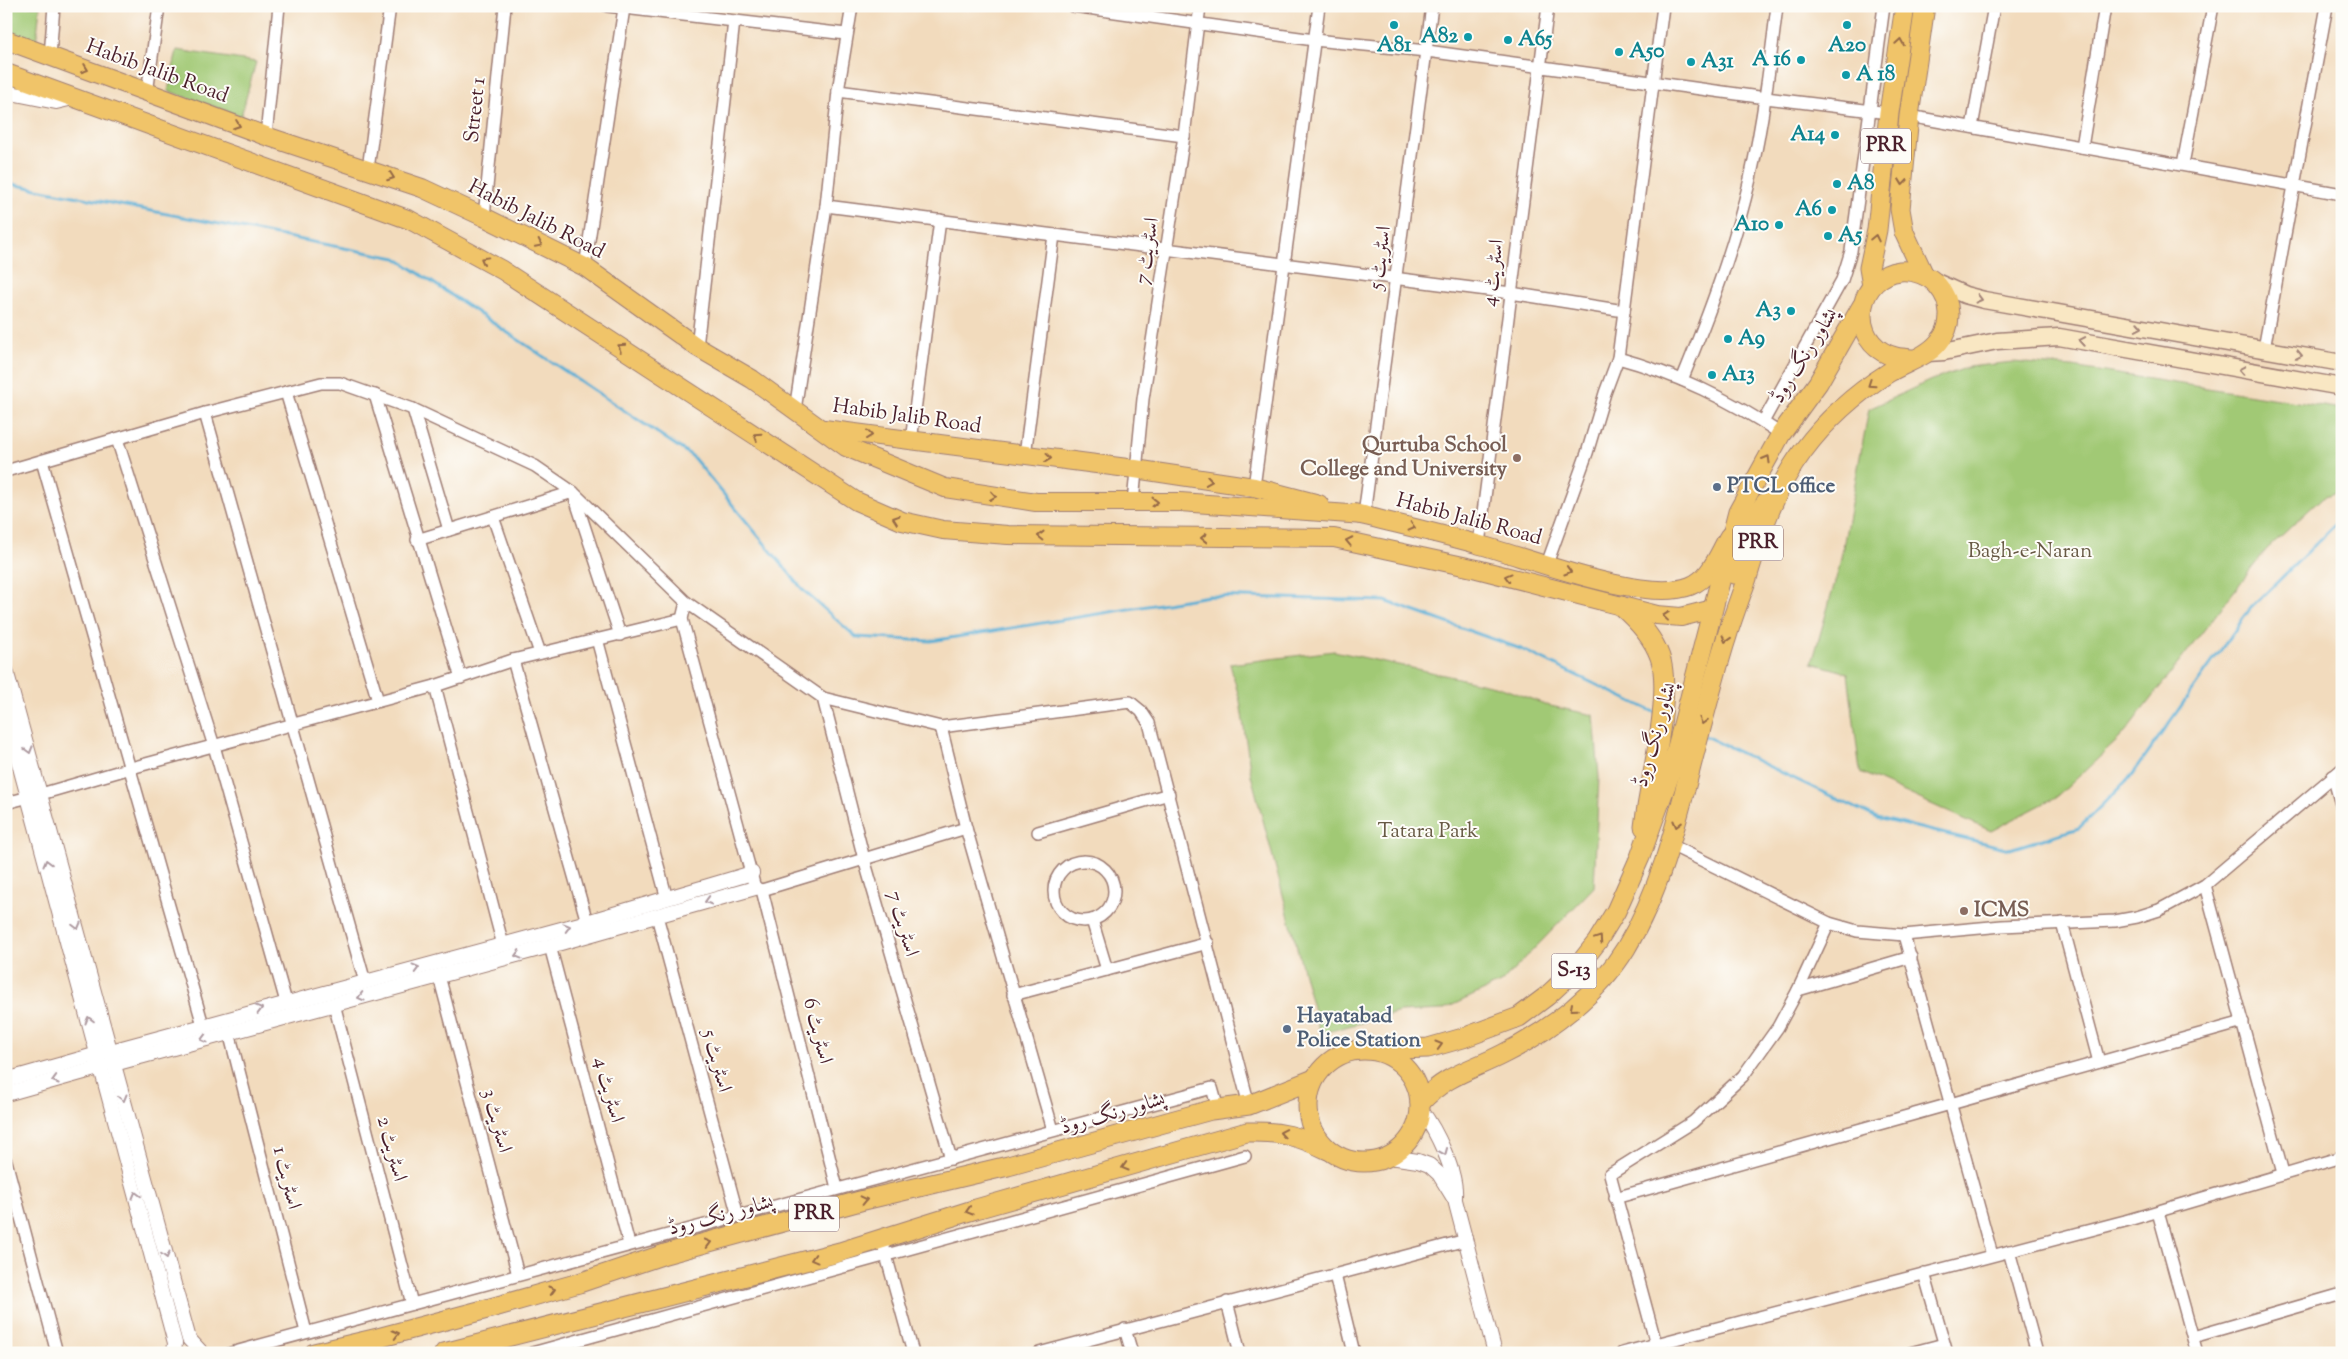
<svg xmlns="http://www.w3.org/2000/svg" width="2348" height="1359" viewBox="0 0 2348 1359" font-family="'Sorts Mill Goudy',Amiri,serif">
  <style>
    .green { fill: #a1c974; stroke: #767450 }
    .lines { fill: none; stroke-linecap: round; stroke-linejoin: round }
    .stream { stroke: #59aed5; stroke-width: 3 }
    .minor-casing { stroke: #9e7d74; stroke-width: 14 }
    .tertiary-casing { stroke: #9e7d74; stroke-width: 16 }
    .secondary-casing { stroke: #9e7d74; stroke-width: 19 }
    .primary-casing { stroke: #9e7d74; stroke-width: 20 }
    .trunk-casing { stroke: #9e7d74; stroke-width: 21 }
    .minor { stroke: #fff; stroke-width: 11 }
    .tertiary { stroke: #fff; stroke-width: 14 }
    .secondary { stroke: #f9e7c3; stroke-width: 16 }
    .primary { stroke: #f0c469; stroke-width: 18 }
    .trunk { stroke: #f0c469; stroke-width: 19 }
    .oneway { stroke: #956947 }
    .oneway2 { stroke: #a28377 }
    .oneway3 { stroke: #ae9aa0 }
    .culture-dot { fill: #0f9aa8; stroke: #fdfcf7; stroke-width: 2 }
    .education-dot { fill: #8d6e63; stroke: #fdfcf7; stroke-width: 2 }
    .service-dot { fill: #5c6f8a; stroke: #fdfcf7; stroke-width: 2 }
    .labels { text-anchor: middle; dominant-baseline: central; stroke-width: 4; stroke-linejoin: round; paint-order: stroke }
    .shield { fill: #fdfcf7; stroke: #806168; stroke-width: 1 }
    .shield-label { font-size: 20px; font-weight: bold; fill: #4a1f2b }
    .culture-label { font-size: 21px; font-weight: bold; fill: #0d838f; stroke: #fdfcf7; text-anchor: start }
    .street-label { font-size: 21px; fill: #4a1f2b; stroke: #fdfcf7 }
    .education-label { font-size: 21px; font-weight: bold; fill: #785e54; stroke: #fdfcf7; text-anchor: end }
    .service-label { font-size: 21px; font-weight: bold; fill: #4e5e75; stroke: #fdfcf7; text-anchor: start }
    .park-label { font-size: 21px; fill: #685a45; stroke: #fdfcf7 }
  </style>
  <rect width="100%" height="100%" fill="#fdfcf7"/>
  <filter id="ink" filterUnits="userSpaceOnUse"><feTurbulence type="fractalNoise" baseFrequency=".02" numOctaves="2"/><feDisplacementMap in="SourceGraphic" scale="10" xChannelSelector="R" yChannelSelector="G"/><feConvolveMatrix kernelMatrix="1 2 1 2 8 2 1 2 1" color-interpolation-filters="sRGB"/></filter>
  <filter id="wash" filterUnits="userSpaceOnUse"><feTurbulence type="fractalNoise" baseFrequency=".0096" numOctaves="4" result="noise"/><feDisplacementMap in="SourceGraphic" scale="20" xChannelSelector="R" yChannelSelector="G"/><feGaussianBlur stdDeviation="1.12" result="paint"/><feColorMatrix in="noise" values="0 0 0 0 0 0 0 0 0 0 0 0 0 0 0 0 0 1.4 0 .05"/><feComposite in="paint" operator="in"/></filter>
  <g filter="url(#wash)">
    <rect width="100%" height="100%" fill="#f2dbbd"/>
    <g class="green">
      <path d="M6 6H40L36 45 6 37Z"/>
      <path d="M177 50 256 62 241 116 168 91Z"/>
      <path d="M2013 362 2072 367 2342 409V490L2323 497 2266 550 2122 736 2058 796 1991 831 1860 772 1848 673 1812 663 1839 568 1869 409 1929 381 1969 367Z"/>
      <path d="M1334 651 1499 687 1550 706 1594 715 1599 777 1594 887 1502 982 1442 1010 1400 1012 1320 1034 1251 775 1240 701 1230 664Z"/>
    </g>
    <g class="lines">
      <g class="stream">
        <path d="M6 183 396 258 692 456 804 591 856 637 931 641 1209 596 1385 601 1521 649 1656 713"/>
        <path d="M1705 736 1877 818 2010 849 2079 828 2132 775 2250 609 2336 524 2342 522"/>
      </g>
    </g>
  </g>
  <g filter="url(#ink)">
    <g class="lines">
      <g class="minor-casing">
        <g id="minor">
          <path d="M607 6 846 34"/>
          <path d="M1073 6 1314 40 1427 51 1766 98 1889 113"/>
          <path d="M50 56 54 6"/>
          <path d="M838 91 1184 136"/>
          <path d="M147 93 159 6"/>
          <path d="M1909 116 2342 194"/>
          <path d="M1972 127 1994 6"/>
          <path d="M266 136 279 6"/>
          <path d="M2082 147 2105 6"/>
          <path d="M2183 164 2213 6"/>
          <path d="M368 169 390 6"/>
          <path d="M826 206 1511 293 1624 311"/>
          <path d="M484 217 505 6"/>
          <path d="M585 267 624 8"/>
          <path d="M697 347 734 21"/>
          <path d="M2264 349 2327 6"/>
          <path d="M1618 358C1674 373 1733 401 1781 434"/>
          <path d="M1682 380C1709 314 1734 248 1750 179 1763 122 1770 64 1777 6"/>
          <path d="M286 392 378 701"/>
          <path d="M375 395 461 678"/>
          <path d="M413 409 449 530"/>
          <path d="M795 410 826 206 838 91 852 6"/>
          <path d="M205 413 365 982"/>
          <path d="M1763 422 1842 280 1851 251 1884 6"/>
          <path d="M117 439 214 746 286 1002"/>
          <path d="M911 441 940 220"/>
          <path d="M1025 455 1054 235"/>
          <path d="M42 461 203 1025"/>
          <path d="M6 471 205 413 321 383H340L413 409 535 466 573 492 686 602 823 698 941 727 1130 702 1141 711 1149 723 1249 1105"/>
          <path d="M1254 487 1319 6"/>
          <path d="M1133 502 1143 399 1184 136 1200 6"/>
          <path d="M1364 515 1432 6"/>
          <path d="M493 517 540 653"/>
          <path d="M417 540 573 492 620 635"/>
          <path d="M1479 544 1548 6"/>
          <path d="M1547 564 1587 453 1605 393 1618 358 1663 6"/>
          <path d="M686 602 682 619 755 888 762 890 837 1188"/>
          <path d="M597 639 667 899"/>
          <path d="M513 660 587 922"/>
          <path d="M435 686 503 945"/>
          <path d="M823 698 864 859 951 1159"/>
          <path d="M941 727 966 828 1053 1130"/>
          <path d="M2333 776 2342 808"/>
          <path d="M41 794 131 768 435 686 513 660 682 619"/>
          <path d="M6 803 29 797"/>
          <path d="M1038 832 1169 794"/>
          <path d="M1671 845 1829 923 1857 931 1904 935 2002 926 2115 921 2137 917 2159 910 2205 885 2342 769"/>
          <circle cx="1084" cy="891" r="30"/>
          <path d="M2205 885 2283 1173"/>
          <path d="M762 890 966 828"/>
          <path d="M657 916 738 1216"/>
          <path d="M1092 920 1107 970"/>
          <path d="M2062 923 2099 1062"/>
          <path d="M1904 935 1992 1255"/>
          <path d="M550 946 629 1244"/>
          <path d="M439 976 518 1275"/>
          <path d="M1798 990 1911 957"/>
          <path d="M1013 995 1208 943"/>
          <path d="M334 1004 412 1304"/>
          <path d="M229 1032 306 1332"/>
          <path d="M6 1067 10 1079"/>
          <path d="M6 1161 57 1353"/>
          <path d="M1615 1198 2243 1022"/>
          <path d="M2158 1212 2197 1353"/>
          <path d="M884 1248 913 1353"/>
          <path d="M2009 1251 2037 1353"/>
          <path d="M1924 1273 1947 1353"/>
          <path d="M1335 1275 1354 1353"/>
          <path d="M1227 1302 1240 1353"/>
          <path d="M1125 1329 1132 1353"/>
          <path d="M2193 1337 2342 1294"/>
          <path d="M1656 1344 1610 1174 1693 1122 1743 1076 1778 1027 1798 990 1829 923"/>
          <path d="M231 1353 1212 1088 1218 1109"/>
          <path d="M532 1353 1245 1156"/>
          <path d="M1039 1353 1466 1240"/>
          <path d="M1622 1353 2125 1221 2342 1157"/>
          <path d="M1910 1353 1944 1344"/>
        </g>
      </g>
      <g class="tertiary-casing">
        <g id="tertiary">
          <path d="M6 92 56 102 73 98"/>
          <path d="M6 670 189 1339 202 1353"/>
          <path d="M6 715 175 1343 174 1353"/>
          <path d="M111 1051 587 922 752 873"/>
          <path d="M114 1064 550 946 755 888"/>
          <path d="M6 1080 98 1054"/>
          <path d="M6 1094 102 1067"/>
          <path d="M1421 1110C1436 1130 1457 1172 1455 1197"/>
          <path d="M1390 1157 1418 1161 1429 1165 1439 1174 1455 1200 1495 1353"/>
        </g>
      </g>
      <g class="secondary-casing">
        <g id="secondary">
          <path d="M1934 281 1965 295 1984 300 2342 363"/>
          <path d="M1927 353 1944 352 1997 341 2059 337 2342 387"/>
        </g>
      </g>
      <g class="primary-casing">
        <g id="primary">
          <path d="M6 40 266 136 422 188 484 217 585 267 697 347 752 379 846 447 945 488 1036 502H1180L1364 515"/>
          <path d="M6 73 410 220 502 270 856 501 902 521 943 530 1008 535 1334 538 1477 569 1657 615 1681 617 1713 609"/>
          <path d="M824 429 1135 469 1254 487 1319 504"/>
          <path d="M1354 513C1396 524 1438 533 1480 545 1529 558 1645 604 1690 586 1711 578 1718 554 1729 536"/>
        </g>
      </g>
      <g class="trunk-casing">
        <g id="trunk">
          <path d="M1924 275 1904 232 1900 209 1909 116 1925 6"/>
          <path d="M1872 286 1869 268 1877 230 1889 113 1905 6"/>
          <path d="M1734 574C1741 548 1748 523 1766 502"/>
          <path d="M1621 606C1637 620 1653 637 1660 657 1673 695 1649 783 1644 827"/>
          <circle cx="1364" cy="1106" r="56"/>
          <path d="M1373 1050 1428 1048 1463 1038 1519 1017 1547 996 1574 971 1597 942 1616 911 1640 857 1671 771 1738 512 1781 434 1818 383 1862 306"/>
          <path d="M1420 1103C1447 1074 1470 1071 1503 1054 1551 1030 1598 994 1626 948 1663 886 1678 816 1696 747 1706 710 1715 673 1727 636 1733 616 1740 598 1747 578 1760 534 1775 488 1803 451 1826 420 1855 394 1888 373 1904 363 1927 357 1939 342 1953 326 1952 302 1938 286 1929 275 1914 270 1900 271 1859 276 1848 332 1883 352 1893 358 1902 358 1913 359"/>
          <path d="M314 1353 378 1338 487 1309 579 1283 665 1254 860 1201 1008 1166 1211 1110 1249 1105 1314 1079"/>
          <path d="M444 1353 840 1252 976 1209 1247 1132C1280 1131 1299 1136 1328 1150"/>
        </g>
      </g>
      <use href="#minor" class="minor"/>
      <use href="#tertiary" class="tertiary"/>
      <use href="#secondary" class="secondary"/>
      <use href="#primary" class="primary"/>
      <use href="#trunk" class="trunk"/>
    </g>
    <defs><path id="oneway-chevron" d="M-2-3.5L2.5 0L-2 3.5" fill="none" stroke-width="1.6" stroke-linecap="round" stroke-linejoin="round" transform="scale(1.25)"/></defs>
    <g class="oneway">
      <use href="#oneway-chevron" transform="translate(1900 42) rotate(-81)"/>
      <use href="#oneway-chevron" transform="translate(85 69) rotate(21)"/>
      <use href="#oneway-chevron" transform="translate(237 125) rotate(20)"/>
      <use href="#oneway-chevron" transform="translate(391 177) rotate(20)"/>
      <use href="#oneway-chevron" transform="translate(1903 182) rotate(96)"/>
      <use href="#oneway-chevron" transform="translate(1875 238) rotate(-78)"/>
      <use href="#oneway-chevron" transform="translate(539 244) rotate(26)"/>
      <use href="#oneway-chevron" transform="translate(484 260) rotate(-151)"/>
      <use href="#oneway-chevron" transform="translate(621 347) rotate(-147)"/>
      <use href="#oneway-chevron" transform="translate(1871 384) rotate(146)"/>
      <use href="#oneway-chevron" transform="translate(869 435) rotate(7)"/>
      <use href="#oneway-chevron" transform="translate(757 436) rotate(-147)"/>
      <use href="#oneway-chevron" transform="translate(1048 458) rotate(7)"/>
      <use href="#oneway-chevron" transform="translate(1767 459) rotate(-60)"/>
      <use href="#oneway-chevron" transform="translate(1209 481) rotate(9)"/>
      <use href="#oneway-chevron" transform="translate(993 496) rotate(8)"/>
      <use href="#oneway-chevron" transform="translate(1155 502)"/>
      <use href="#oneway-chevron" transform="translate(896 519) rotate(-161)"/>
      <use href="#oneway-chevron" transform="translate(1412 527) rotate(14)"/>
      <use href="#oneway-chevron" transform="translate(1041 536) rotate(-179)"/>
      <use href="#oneway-chevron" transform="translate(1204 538) rotate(-180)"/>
      <use href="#oneway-chevron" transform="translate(1349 541) rotate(-168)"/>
      <use href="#oneway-chevron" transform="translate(1568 571) rotate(17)"/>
      <use href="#oneway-chevron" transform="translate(1508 577) rotate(-165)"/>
      <use href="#oneway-chevron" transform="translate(1666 616) rotate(-174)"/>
      <use href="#oneway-chevron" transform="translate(1726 639) rotate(107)"/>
      <use href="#oneway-chevron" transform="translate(1703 721) rotate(105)"/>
      <use href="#oneway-chevron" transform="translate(1677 824) rotate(104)"/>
      <use href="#oneway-chevron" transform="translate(1599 939) rotate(-56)"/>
      <use href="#oneway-chevron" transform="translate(1573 1008) rotate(139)"/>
      <use href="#oneway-chevron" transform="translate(1439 1045) rotate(-16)"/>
      <use href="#oneway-chevron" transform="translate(1283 1133) rotate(-170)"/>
      <use href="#oneway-chevron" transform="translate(1125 1167) rotate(164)"/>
      <use href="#oneway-chevron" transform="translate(864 1200) rotate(-13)"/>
      <use href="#oneway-chevron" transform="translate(969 1211) rotate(163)"/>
      <use href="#oneway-chevron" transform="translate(708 1243) rotate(-15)"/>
      <use href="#oneway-chevron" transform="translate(814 1259) rotate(165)"/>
      <use href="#oneway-chevron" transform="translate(552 1290) rotate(-16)"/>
      <use href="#oneway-chevron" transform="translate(396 1334) rotate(-15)"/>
    </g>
    <g class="oneway2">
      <use href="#oneway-chevron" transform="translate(1979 299) rotate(14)"/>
      <use href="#oneway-chevron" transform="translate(2139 327) rotate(10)"/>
      <use href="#oneway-chevron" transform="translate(2082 341) rotate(-170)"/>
      <use href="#oneway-chevron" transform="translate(2299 355) rotate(11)"/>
      <use href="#oneway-chevron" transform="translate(2242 370) rotate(-170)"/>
    </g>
    <g class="oneway3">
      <use href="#oneway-chevron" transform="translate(29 750) rotate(74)"/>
      <use href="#oneway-chevron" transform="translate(47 863) rotate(-105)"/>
      <use href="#oneway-chevron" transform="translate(708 901) rotate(164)"/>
      <use href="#oneway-chevron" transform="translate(77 926) rotate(75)"/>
      <use href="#oneway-chevron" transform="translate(567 927) rotate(-15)"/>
      <use href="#oneway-chevron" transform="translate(518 955) rotate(165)"/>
      <use href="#oneway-chevron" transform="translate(416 968) rotate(-15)"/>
      <use href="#oneway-chevron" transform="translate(361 997) rotate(165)"/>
      <use href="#oneway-chevron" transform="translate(259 1009) rotate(-15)"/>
      <use href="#oneway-chevron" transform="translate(89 1020) rotate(-105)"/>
      <use href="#oneway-chevron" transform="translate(204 1039) rotate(165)"/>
      <use href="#oneway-chevron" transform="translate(55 1080) rotate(164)"/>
      <use href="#oneway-chevron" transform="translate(123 1098) rotate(75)"/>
      <use href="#oneway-chevron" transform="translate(1444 1152) rotate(67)"/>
      <use href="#oneway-chevron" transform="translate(136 1195) rotate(-105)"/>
      <use href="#oneway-chevron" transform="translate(166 1255) rotate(75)"/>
    </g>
  </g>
  <g class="culture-dot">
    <circle cx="1394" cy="25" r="5"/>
    <circle cx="1847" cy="25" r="5"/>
    <circle cx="1468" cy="37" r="5"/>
    <circle cx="1508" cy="40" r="5"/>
    <circle cx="1619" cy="52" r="5"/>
    <circle cx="1801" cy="60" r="5"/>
    <circle cx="1691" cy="62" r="5"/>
    <circle cx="1846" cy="75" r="5"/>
    <circle cx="1835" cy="135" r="5"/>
    <circle cx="1837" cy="184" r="5"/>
    <circle cx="1832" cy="210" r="5"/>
    <circle cx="1779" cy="225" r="5"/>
    <circle cx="1828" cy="236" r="5"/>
    <circle cx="1791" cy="311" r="5"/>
    <circle cx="1728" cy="339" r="5"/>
    <circle cx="1712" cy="375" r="5"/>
  </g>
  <g class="education-dot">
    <circle cx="1517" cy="458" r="5"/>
    <circle cx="1964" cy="911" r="5"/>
  </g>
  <g class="service-dot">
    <circle cx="1717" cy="487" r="5"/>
    <circle cx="1287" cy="1029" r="5"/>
  </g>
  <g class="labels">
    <g class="shield">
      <rect x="1861" y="128.5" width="50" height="35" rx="4"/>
      <rect x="1733" y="525.5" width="50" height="35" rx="4"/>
      <rect x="1551.5" y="953.5" width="45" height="35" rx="4"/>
      <rect x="789" y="1196.5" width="50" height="35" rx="4"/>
    </g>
    <g class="shield-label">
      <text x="1886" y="146">PRR</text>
      <text x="1758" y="543">PRR</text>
      <text x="1574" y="971">S-13</text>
      <text x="814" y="1214">PRR</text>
    </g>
    <g class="culture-label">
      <text x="1458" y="37" text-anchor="end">A82</text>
      <text x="1518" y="40">A65</text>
      <text x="1394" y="46" text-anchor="middle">A81</text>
      <text x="1847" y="46" text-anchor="middle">A20</text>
      <text x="1629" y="52">A50</text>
      <text x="1791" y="60" text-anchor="end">A 16</text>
      <text x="1701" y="62">A31</text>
      <text x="1856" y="75">A 18</text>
      <text x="1825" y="135" text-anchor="end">A14</text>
      <text x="1847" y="184">A8</text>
      <text x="1822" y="210" text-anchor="end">A6</text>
      <text x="1769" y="225" text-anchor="end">A10</text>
      <text x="1838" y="236">A5</text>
      <text x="1781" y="311" text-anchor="end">A3</text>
      <text x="1738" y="339">A9</text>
      <text x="1722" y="375">A13</text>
    </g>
    <g class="street-label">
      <text transform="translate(157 72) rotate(20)">Habib Jalib Road</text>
      <text transform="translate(476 110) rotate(-84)">Street 1</text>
      <text transform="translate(536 220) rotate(27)">Habib Jalib Road</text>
      <text transform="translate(1148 251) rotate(-81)">اسٹریٹ 7</text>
      <text transform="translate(1381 258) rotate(-82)">اسٹریٹ 5</text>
      <text transform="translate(1494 273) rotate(-83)">اسٹریٹ 4</text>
      <text transform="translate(1805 356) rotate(-58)">پشاور رنگ روڈ</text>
      <text transform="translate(907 417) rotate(8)">Habib Jalib Road</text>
      <text transform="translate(1469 520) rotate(15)">Habib Jalib Road</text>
      <text transform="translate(1656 735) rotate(-74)">پشاور رنگ روڈ</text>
      <text transform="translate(902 924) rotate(74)">اسٹریٹ 7</text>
      <text transform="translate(817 1031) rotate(76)">اسٹریٹ 6</text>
      <text transform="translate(716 1061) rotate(75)">اسٹریٹ 5</text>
      <text transform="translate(608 1090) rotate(75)">اسٹریٹ 4</text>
      <text transform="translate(1113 1114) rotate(-16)">پشاور رنگ روڈ</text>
      <text transform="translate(496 1121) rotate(75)">اسٹریٹ 3</text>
      <text transform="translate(391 1149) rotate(75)">اسٹریٹ 2</text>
      <text transform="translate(286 1178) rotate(76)">اسٹریٹ 1</text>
      <text transform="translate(721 1216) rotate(-15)">پشاور رنگ روڈ</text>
    </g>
    <g class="education-label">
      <text x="1507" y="446">Qurtuba School<tspan x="1507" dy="24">College and University</tspan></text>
      <text x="1974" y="911" text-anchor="start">ICMS</text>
    </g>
    <g class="service-label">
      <text x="1727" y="487">PTCL office</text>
      <text x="1297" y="1017">Hayatabad<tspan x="1297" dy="24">Police Station</tspan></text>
    </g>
    <g class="park-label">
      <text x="2030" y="552">Bagh-e-Naran</text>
      <text x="1428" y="832">Tatara Park</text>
    </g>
  </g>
  <rect width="2348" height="1359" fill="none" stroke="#fdfcf7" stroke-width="25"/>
</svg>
